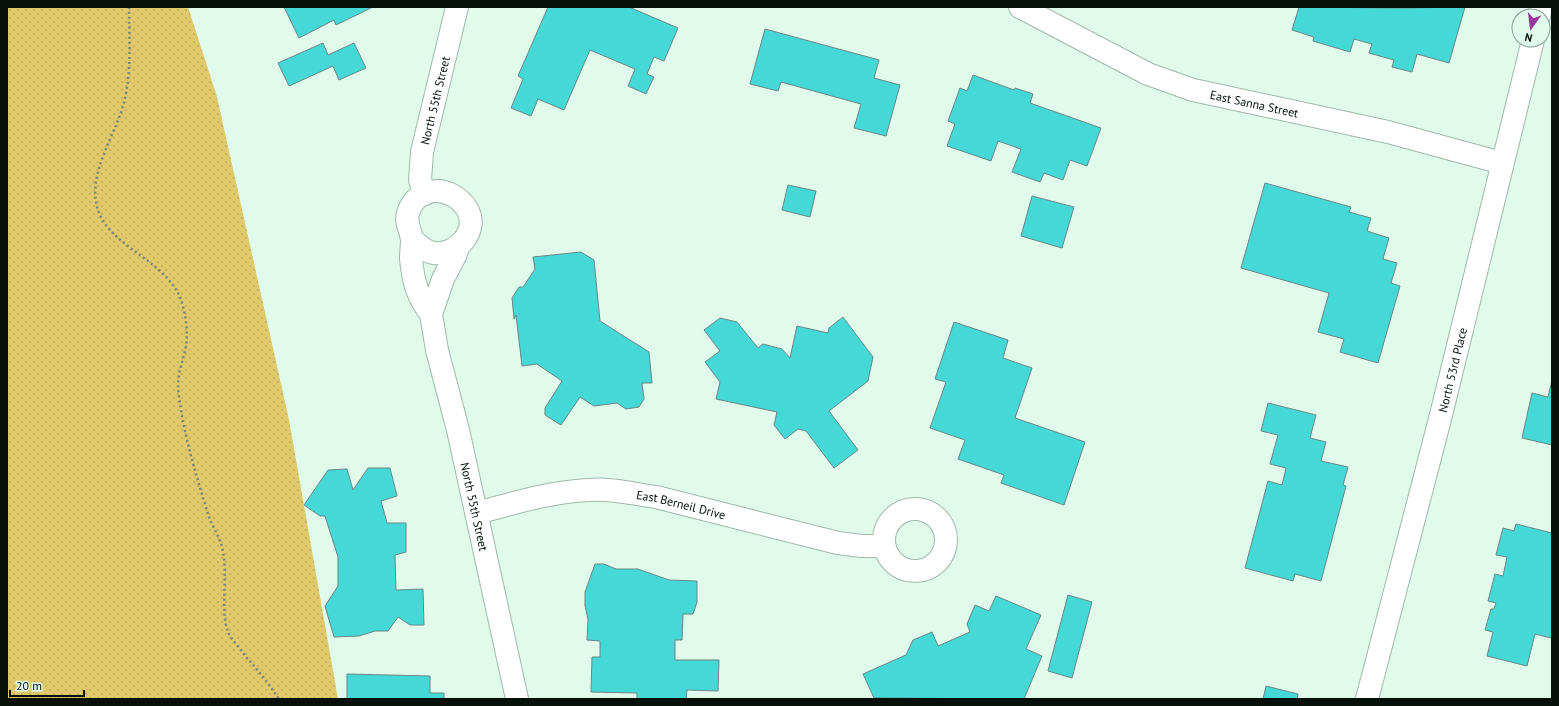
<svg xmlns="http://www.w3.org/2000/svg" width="1559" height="706" viewBox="0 0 1559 706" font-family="'PT Sans',sans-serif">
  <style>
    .grass { fill: url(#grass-dots) }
    .building { fill: #44d8d6; stroke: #698786 }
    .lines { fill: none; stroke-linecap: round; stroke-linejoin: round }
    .street-casing { stroke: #9fb8aa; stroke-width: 24 }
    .path { stroke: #73857b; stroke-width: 2.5; stroke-dasharray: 2 3; stroke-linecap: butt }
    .street { stroke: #fff; stroke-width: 22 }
    .labels { text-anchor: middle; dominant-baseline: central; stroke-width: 3.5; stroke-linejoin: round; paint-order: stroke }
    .street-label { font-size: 12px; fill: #060f0a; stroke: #e0faeb }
  </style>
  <defs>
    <pattern id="grass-dots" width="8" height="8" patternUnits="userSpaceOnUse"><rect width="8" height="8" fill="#e0c96b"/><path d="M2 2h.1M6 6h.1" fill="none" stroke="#bfab5b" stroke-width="1.8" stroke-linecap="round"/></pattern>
  </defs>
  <rect width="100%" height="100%" fill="#e0faeb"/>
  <path class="grass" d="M7 7H188L217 97 289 420 338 699H7Z"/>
  <g class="building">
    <path d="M284 7H373L336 25 334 20 299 38Z"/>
    <path d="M548 7H629L678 28 664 61 654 57 647 74 654 77 646 94 628 86 635 69 590 50 564 110 538 99 531 116 511 108 523 79 518 76Z"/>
    <path d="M1299 7 1400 8 1465 7 1449 63 1417 54 1412 72 1392 67 1394 60 1369 53 1372 44 1354 39 1350 52 1313 41 1314 37 1292 30Z"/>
    <path d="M765 29 879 60 874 78 900 85 886 136 854 128 861 104 781 82 778 91 750 84Z"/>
    <path d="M323 43 328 55 354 43 366 68 339 80 333 66 289 86 278 63Z"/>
    <path d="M973 75 1014 90 1015 88 1033 94 1030 103 1101 128 1087 166 1070 160 1063 180 1044 173 1040 182 1012 172 1021 149 998 141 991 161 947 146 955 124 948 121 960 88 967 91Z"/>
    <path d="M1265 183 1351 207 1349 212 1371 218 1367 231 1389 238 1383 259 1397 263 1391 283 1400 286 1378 363 1340 352 1344 339 1318 332 1329 293 1241 268Z"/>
    <path d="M788 185 816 191 810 217 782 210Z"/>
    <path d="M1032 196 1074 207 1062 248 1021 236Z"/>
    <path d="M581 252 594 260 600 321 649 352 652 383H642L644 399 639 407 626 409 617 403 594 406 580 397 561 425 545 415V408L562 381 537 364 522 366 516 315 514 319 512 298 519 287H523L535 269 533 257Z"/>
    <path d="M843 317 873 357 868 381 829 411 858 450 834 468 806 431 798 429 785 439 774 425 777 412 716 399 720 382 705 362 720 351 704 330 720 318 737 322 758 348 763 344 782 349 790 358 797 326 828 333 829 328Z"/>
    <path d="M954 322 1008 340 1003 358 1032 368 1015 418 1085 442 1064 505 1001 483 1004 475 958 459 965 440 930 428 946 382 935 379Z"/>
    <path d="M1552 380V445L1522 438 1532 393 1548 397Z"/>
    <path d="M1268 403 1316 415 1310 438 1326 442 1321 461 1348 467 1343 485 1346 486 1321 581 1295 574 1293 581 1245 568 1268 481 1282 485 1286 468 1270 464 1278 435 1261 431Z"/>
    <path d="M368 468H390L397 496 381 501 387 523H406V552L395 555 396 590 423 589 424 625H410L398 617 388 631H375L359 636 334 637 325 606 338 586V557L325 516H320L304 505 328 470 347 469 353 490Z"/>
    <path d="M1516 524 1552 533V636L1551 638 1535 634 1527 666 1487 656 1493 632 1485 630 1491 609H1494L1496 603 1488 601 1495 574 1503 576 1507 557 1496 555 1503 528 1514 531Z"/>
    <path d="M595 564H604L616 569H638L669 580 697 581V602L693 614H683L682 640H675V660H719L718 691 687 690 686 699H637V693L591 692 592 657H600V641L587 640 588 619 585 606V592Z"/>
    <path d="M1068 595 1092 602 1072 678 1048 671Z"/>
    <path d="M996 596 1041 615 1026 649 1042 656 1024 699 874 698 863 674 906 655 913 640 932 632 938 646 970 632 967 624 975 605 989 611Z"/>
    <path d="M347 674 430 676V693H444V699H347Z"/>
    <path d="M1266 686 1298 694 1297 699H1263Z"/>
  </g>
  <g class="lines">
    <g class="street-casing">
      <g id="street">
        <path id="s1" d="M1020 7 1148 74 1193 90 1388 132 1502 163"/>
        <path d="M1539 16 1541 7"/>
        <path id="s2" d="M425 194 420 180 422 152 457 7"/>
        <path d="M412 239C418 245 425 252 434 253 456 256 480 231 467 209 452 185 417 184 408 213 405 223 411 230 412 240 412 246 411 252 411 258 413 281 417 296 431 314"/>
        <path id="s3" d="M458 247 455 256 443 279 431 314 437 350 458 430 517 699"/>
        <circle cx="915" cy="540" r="31"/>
        <path id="s4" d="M477 513C514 503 550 492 588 490 611 488 634 494 656 497L838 543 862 546H883"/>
        <path id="s5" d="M1367 699 1440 419 1533 40"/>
      </g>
    </g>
    <path class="path" d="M129 7C129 38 132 72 124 102 116 135 88 171 97 207 107 245 161 258 179 295 186 311 189 334 185 351 181 367 176 379 179 396 184 436 196 475 208 514 212 527 221 538 223 552 228 576 220 611 228 632 232 641 241 649 246 657 258 670 269 684 279 699"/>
    <use href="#street" class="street"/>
  </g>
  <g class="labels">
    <g class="street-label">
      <text stroke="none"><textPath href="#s2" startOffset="96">North 55th Street</textPath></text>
      <text stroke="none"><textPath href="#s1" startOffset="255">East Sanna Street</textPath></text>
      <text stroke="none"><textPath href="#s5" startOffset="340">North 53rd Place</textPath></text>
      <text stroke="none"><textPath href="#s4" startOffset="208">East Berneil Drive</textPath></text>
      <text stroke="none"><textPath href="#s3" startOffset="270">North 55th Street</textPath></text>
    </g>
  </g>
  <rect width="1559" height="706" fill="none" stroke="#060f0a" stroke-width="16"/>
  <g transform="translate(1531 28) rotate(194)"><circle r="19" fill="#e0faeb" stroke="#899c91"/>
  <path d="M0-3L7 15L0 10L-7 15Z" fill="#9738a1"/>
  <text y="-6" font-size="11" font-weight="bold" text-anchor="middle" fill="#060f0a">N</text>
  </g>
  <path d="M10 690v6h74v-6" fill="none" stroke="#060f0a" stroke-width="2"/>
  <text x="16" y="690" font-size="12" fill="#060f0a" stroke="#e0faeb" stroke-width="3" paint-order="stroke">20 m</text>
</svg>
